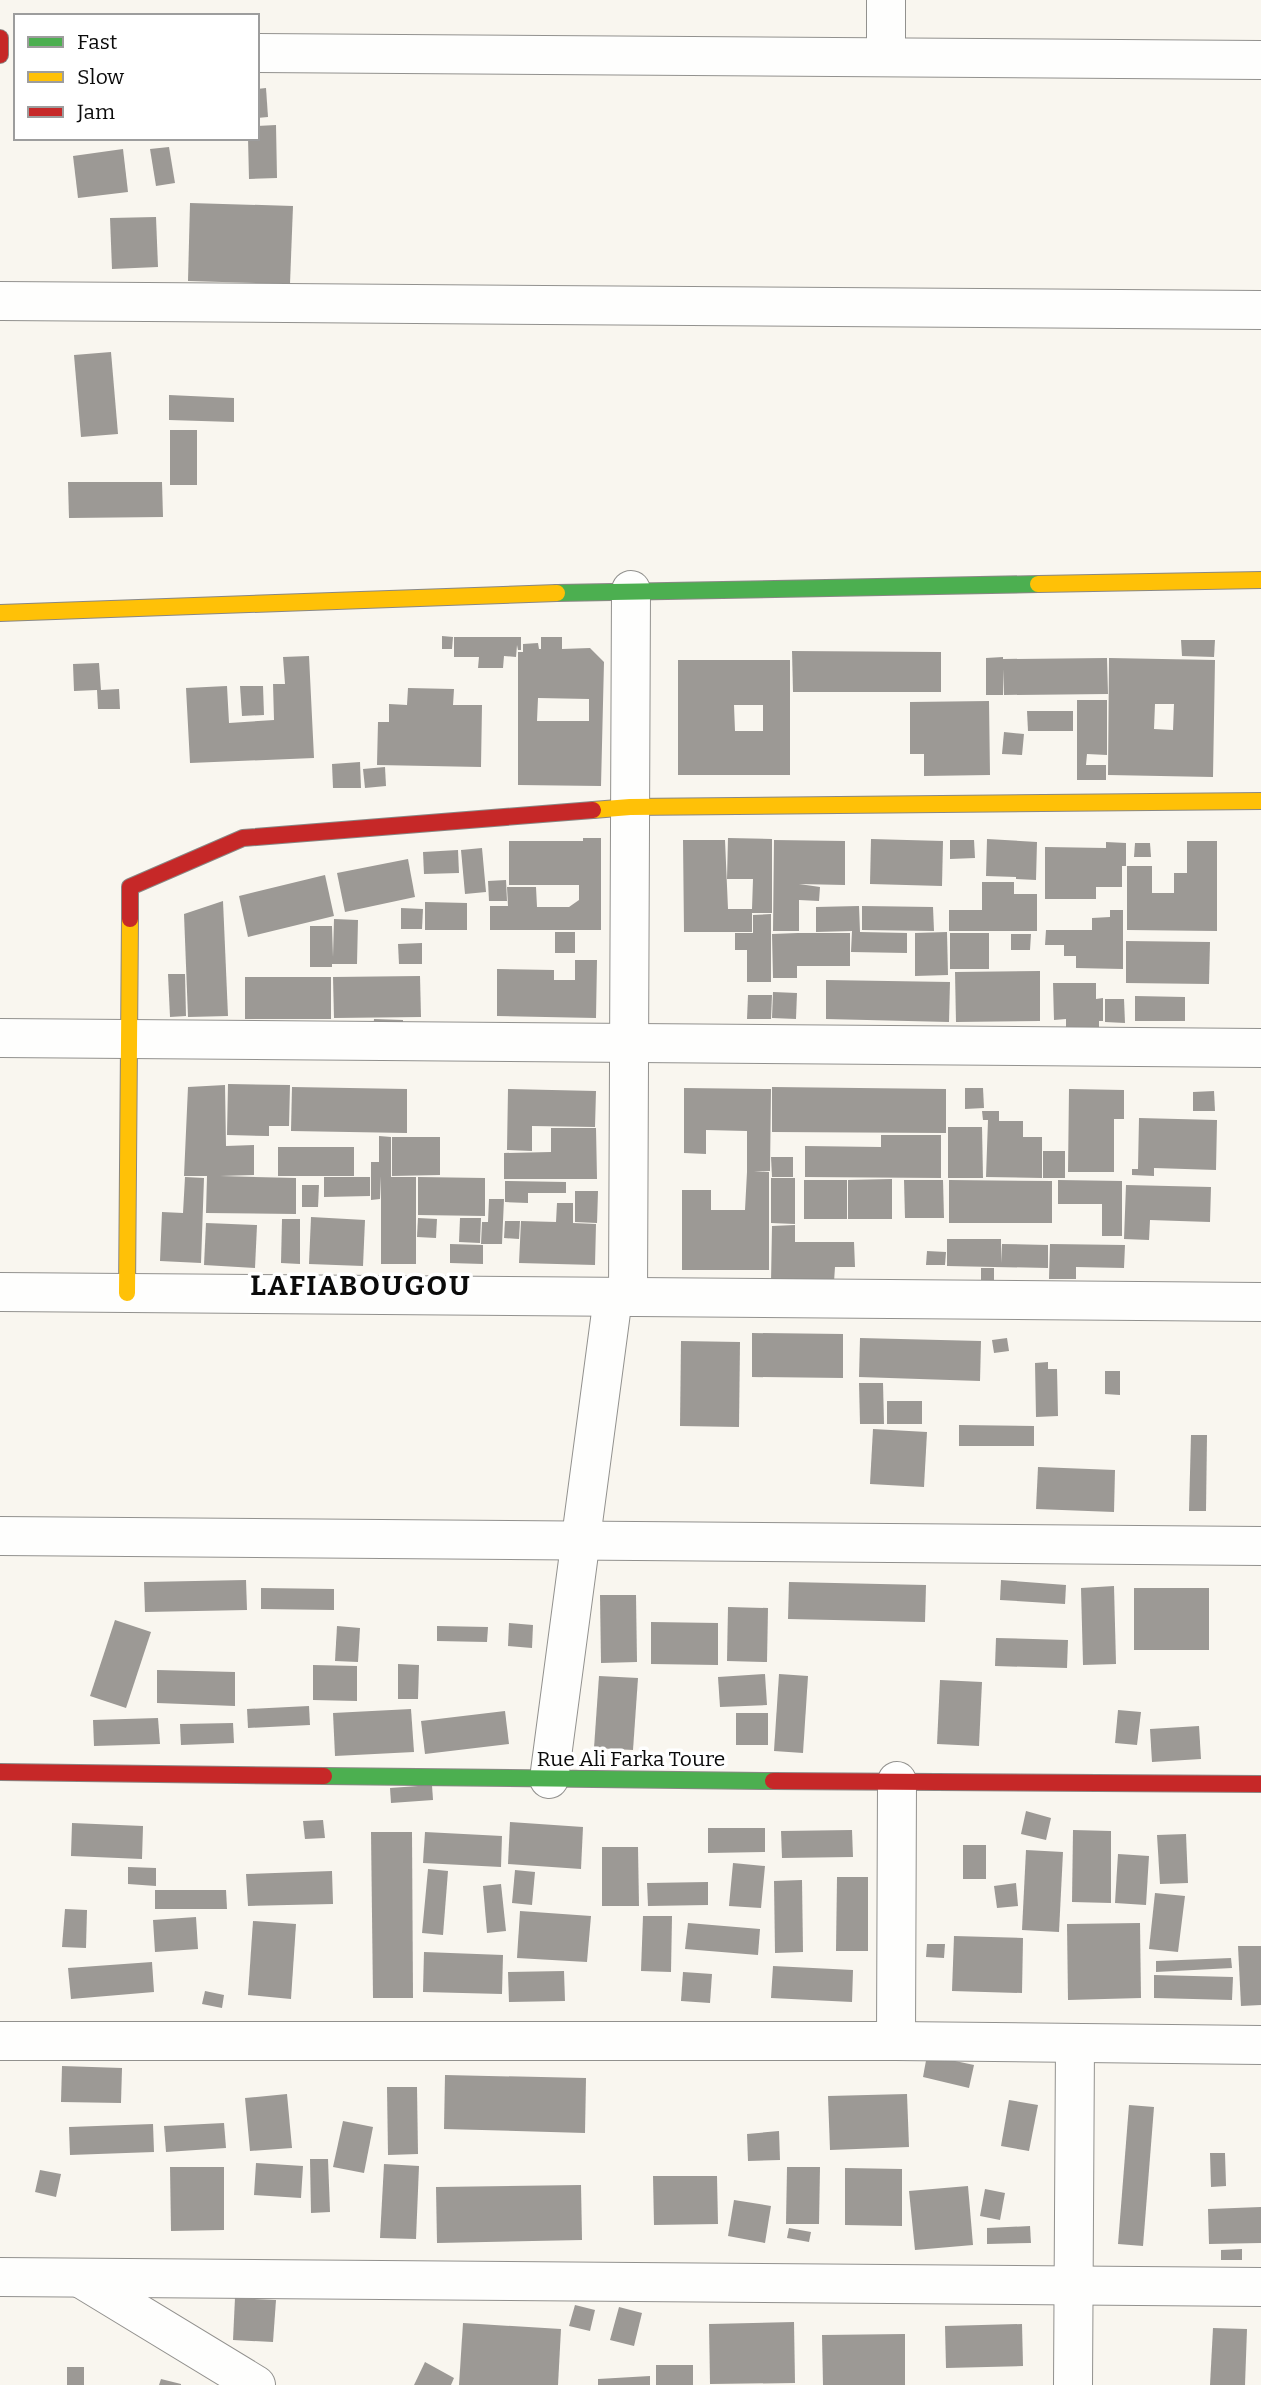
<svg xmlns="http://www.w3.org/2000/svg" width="1261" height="2385" viewBox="0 0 1261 2385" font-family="Bitter,serif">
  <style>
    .building { fill: #9c9995; fill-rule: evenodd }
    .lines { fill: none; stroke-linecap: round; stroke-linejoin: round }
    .street-casing { stroke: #92918e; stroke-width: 40 }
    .fast-casing { stroke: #898784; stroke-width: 18 }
    .slow-casing { stroke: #898784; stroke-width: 18 }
    .jam-casing { stroke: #898784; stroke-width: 18 }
    .street { stroke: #fefefd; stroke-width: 38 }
    .fast { stroke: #4caf50; stroke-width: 16 }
    .slow { stroke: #ffc107; stroke-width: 16 }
    .jam { stroke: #c62828; stroke-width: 16 }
    .labels { text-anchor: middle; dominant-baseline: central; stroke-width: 7; stroke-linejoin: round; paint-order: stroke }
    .street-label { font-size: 21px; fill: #0b0b0b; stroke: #fff }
    .district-label { font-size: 28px; font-weight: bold; letter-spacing: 2px; fill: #0b0b0b; stroke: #fff }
  </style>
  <rect width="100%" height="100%" fill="#f9f6ef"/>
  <g class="building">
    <path d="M266 88 268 117 257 118V89Z"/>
    <path d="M276 125 277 178 249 179 248 138H257V126Z"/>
    <path d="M169 147 175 183 156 186 150 149Z"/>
    <path d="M123 149 128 192 78 198 73 156Z"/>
    <path d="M190 203 293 206 290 284 188 281Z"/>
    <path d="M156 217 158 267 112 269 110 218Z"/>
    <path d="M111 352 118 434 81 437 74 355Z"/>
    <path d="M169 395 234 398V422L169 420Z"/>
    <rect x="170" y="430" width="27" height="55"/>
    <path d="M68 482H162L163 517 69 518Z"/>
    <path d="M442 636 453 637 452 649H442Z"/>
    <path d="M454 637H521V650H518L517 645 516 657 504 656 503 668H478L479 657H454Z"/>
    <path d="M541 637H562V649L590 648 604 662 601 786 518 785V652H523V644L538 643 539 649H541ZM538 698 589 699V721H537Z"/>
    <path d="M1181 640H1215L1214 657 1182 656Z"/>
    <path d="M792 651 941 652V692H793Z"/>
    <path d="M309 656 314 758 190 763 186 688 227 686 229 723 274 720 273 684H285L283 657Z"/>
    <path d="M1003 657V659L1107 658 1108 694 1004 695V669L1003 695H986V658Z"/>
    <path d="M1109 658 1215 660 1213 777 1108 775ZM1155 704H1174L1173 730 1154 729Z"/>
    <path d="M678 660H790V775H678ZM734 705H763V731H735Z"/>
    <path d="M99 663 101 690 119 689 120 709H98L97 690 74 691 73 664Z"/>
    <path d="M240 686H263L264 715 242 716Z"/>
    <path d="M408 688 454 689 453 705H482L481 767 377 765 378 722H389V704L407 705Z"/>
    <path d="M1077 700H1107V755L1087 754 1086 765H1106V780H1077Z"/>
    <path d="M989 701 990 775 924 776V754H910V702Z"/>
    <path d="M1027 711H1073V731H1028Z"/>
    <path d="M1004 732 1024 734 1022 755 1002 754Z"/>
    <path d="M360 762 361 788H333L332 764Z"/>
    <path d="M385 767 386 786 365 788 363 769Z"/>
    <path d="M583 838H601V930H490V906H508L507 887H536L537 907H569L579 900V885H509V841H583Z"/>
    <path d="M728 838 772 839V913H752V932H684L683 840H725L728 909H752L753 879H727Z"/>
    <path d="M871 839 943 841 942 886 870 884Z"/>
    <path d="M987 839 1037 842 1036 880 1016 879V877L986 876Z"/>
    <path d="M774 840 845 841V885L799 884 820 887 819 901 799 900V931H773Z"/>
    <path d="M950 840H974L975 858 950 859Z"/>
    <path d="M1187 841H1217V931L1127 930V866H1152V893H1174V873H1187Z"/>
    <path d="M1106 842 1126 843V866H1122V887H1096V899H1045V847L1106 848Z"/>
    <path d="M1135 843H1150L1151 857H1134Z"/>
    <path d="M482 848 486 892 465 894 461 850Z"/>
    <path d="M458 850 459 873 424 874 423 852Z"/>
    <path d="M408 859 415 897 345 912 337 873Z"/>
    <path d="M325 875 334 916 248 937 239 896Z"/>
    <path d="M506 880 507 901H489L488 881Z"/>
    <path d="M982 882H1014V894H1037V931H949V910H982Z"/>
    <path d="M223 901 228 1016 188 1017 184 914Z"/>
    <path d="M425 902 467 903V930H425Z"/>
    <path d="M859 906 860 932 907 933V953L851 952 852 931 816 932V907Z"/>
    <path d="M862 906 933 907 934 931 862 930Z"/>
    <path d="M401 908 423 909 422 929H401Z"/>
    <path d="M1110 910H1123V969L1076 968V956H1064V945H1045L1046 930H1092V918L1110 917Z"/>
    <path d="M771 914V982H747V950H735V933H753V915Z"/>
    <path d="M334 919 358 920 357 964H332V967H310V926H332L333 957Z"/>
    <rect x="555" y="932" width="20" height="21"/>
    <path d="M947 932 948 975 915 976V933Z"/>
    <path d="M798 933H850V966H797V978H773L772 934Z"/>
    <rect x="950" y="933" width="39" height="36"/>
    <path d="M1011 934H1031L1030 950H1011Z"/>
    <path d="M1126 941 1210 942 1209 984 1126 983Z"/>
    <path d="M422 943V964H399L398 944Z"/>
    <path d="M575 960H597L596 1018 497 1016V969L554 970V980H575Z"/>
    <path d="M1040 971V1021L956 1022 955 972Z"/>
    <path d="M168 974H185L186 1016 170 1017Z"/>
    <path d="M420 976 421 1017 334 1018 333 977Z"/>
    <rect x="245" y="977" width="86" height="42"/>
    <path d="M826 980 950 982 949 1022 826 1019Z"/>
    <path d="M1053 983H1096V999L1103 998V1021H1099V1040H1066V1019L1054 1020Z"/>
    <path d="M773 992 797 993 796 1019 772 1018Z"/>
    <path d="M748 995H772L771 1019H747Z"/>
    <path d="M1135 996 1185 997V1021H1135Z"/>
    <path d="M1105 999H1124L1125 1023 1105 1022Z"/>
    <path d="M374 1019 403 1020V1031H373Z"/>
    <path d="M228 1084 290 1085 289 1126H269V1136L227 1135Z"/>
    <path d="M225 1085 226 1146 254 1145V1175L220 1176 296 1178V1214L206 1213 207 1176H184L188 1087Z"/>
    <path d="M292 1087 407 1089V1133L291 1131Z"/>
    <path d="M772 1087 946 1089V1133L772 1132Z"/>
    <path d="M684 1088 771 1089 770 1171H754L769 1172V1270H682V1190H711V1210H745L747 1172V1131L706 1130V1154L684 1153Z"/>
    <path d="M965 1088H983L984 1108 965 1109Z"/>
    <path d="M508 1089 596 1091 595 1127 532 1126V1151L507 1150Z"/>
    <path d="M1069 1089 1124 1090V1119H1114V1172H1068Z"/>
    <path d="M1214 1091 1215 1111H1193V1092Z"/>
    <path d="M982 1111H999V1121H1023V1137H1042V1178L986 1177 988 1120H983Z"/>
    <path d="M1139 1118 1217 1120 1216 1170 1154 1168V1176L1132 1175V1169H1138Z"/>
    <path d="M948 1127H982L983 1178H948Z"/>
    <path d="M551 1128H596L597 1179H504V1153L551 1152Z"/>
    <path d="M881 1135H941V1178L805 1177V1146L881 1147Z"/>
    <path d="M379 1136 391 1137V1177H416V1264H381V1176L380 1199 371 1200V1162H379Z"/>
    <path d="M392 1137H440V1175L392 1176Z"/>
    <rect x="278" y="1147" width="76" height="29"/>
    <rect x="1043" y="1151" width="22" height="27"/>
    <path d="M771 1157H793V1177H772Z"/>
    <path d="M185 1177 204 1178 201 1263 160 1261 162 1212 183 1213Z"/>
    <path d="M324 1177H370V1196L324 1197Z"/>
    <path d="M418 1177 485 1178V1216L418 1215Z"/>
    <path d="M771 1178H795V1224L771 1223Z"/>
    <path d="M892 1179V1219H848V1180Z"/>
    <rect x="804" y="1180" width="43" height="39"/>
    <path d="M904 1180H943L944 1218H905Z"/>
    <path d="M949 1180 1052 1181V1223H949Z"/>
    <path d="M1058 1180 1122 1181V1236H1102V1204H1058Z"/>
    <path d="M505 1181 566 1182V1193H528V1203L505 1202Z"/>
    <path d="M302 1185H319L318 1207H302Z"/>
    <path d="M1126 1185 1211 1187 1210 1222 1150 1220 1149 1240 1124 1239Z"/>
    <path d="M575 1191H598L597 1223 575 1222Z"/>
    <path d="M489 1199H504L502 1244H481L482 1222H488Z"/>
    <path d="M557 1203H573V1223L596 1224 595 1265 519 1263 521 1221 556 1222Z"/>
    <path d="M311 1217 365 1220 363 1266 309 1264Z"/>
    <path d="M418 1218 437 1219 436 1238 417 1237Z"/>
    <path d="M460 1218H481L480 1243 459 1242Z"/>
    <path d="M282 1219H300V1264L281 1263Z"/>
    <path d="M505 1221H520L519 1239 504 1238Z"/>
    <path d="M206 1223 257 1225 255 1268 204 1265Z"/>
    <path d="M795 1225V1242H854L855 1267H835L834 1282H771L772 1226Z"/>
    <path d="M947 1239H1001V1263L1002 1244 1048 1245V1268L947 1266Z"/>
    <path d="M450 1244 483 1245V1264L450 1263Z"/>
    <path d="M1050 1244 1125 1245 1124 1268 1076 1267V1279H1049Z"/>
    <path d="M927 1251 946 1252 945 1265H926Z"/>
    <rect x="981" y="1268" width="13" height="13"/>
    <path d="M752 1333 843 1334V1378L752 1377Z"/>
    <path d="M860 1338 981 1341 980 1381 859 1377Z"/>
    <path d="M1007 1338 1009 1351 994 1353 992 1340Z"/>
    <path d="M681 1341 740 1342 739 1427 680 1426Z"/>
    <path d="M1048 1362V1369H1057L1058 1416 1036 1417 1035 1363Z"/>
    <path d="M1105 1371H1120V1395L1105 1394Z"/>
    <path d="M859 1383H883L884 1424H860Z"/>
    <rect x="887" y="1401" width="35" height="23"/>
    <path d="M959 1425 1034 1426V1446H959Z"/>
    <path d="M873 1429 927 1432 924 1487 870 1484Z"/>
    <path d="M1191 1435H1207L1206 1511H1189Z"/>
    <path d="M1038 1467 1115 1470 1114 1512 1036 1509Z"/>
    <path d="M246 1580 247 1610 145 1612 144 1582Z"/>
    <path d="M1001 1580 1066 1585 1065 1604 1000 1600Z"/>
    <path d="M789 1582 926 1585 925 1622 788 1619Z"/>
    <path d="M1114 1586 1116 1664 1083 1665 1081 1588Z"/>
    <path d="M261 1588 334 1589V1610L261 1609Z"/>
    <rect x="1134" y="1588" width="75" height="62"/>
    <path d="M600 1595H636L637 1662 601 1663Z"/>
    <path d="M728 1607 768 1608 767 1662 727 1661Z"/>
    <path d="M115 1620 151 1632 126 1708 90 1696Z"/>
    <path d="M651 1622 718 1623V1665L651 1664Z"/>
    <path d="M509 1623 533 1625 532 1648 508 1646Z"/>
    <path d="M337 1626 360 1628 358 1662 335 1661Z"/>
    <path d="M437 1626 488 1627 487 1642 437 1641Z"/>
    <path d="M996 1638 1068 1640 1067 1668 995 1666Z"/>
    <path d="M398 1664 419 1665 418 1699H398Z"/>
    <path d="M313 1665 357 1666V1701L313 1700Z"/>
    <path d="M157 1670 235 1672V1706L157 1703Z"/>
    <path d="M765 1674 767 1705 720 1707 718 1677Z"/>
    <path d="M779 1674 808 1676 803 1753 774 1751Z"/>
    <path d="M599 1676 638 1678 633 1750 594 1748Z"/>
    <path d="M940 1680 982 1682 979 1746 937 1744Z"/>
    <path d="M309 1706 310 1725 248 1728 247 1709Z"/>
    <path d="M411 1709 414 1752 335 1756 333 1713Z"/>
    <path d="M1118 1710 1141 1712 1137 1745 1115 1743Z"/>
    <path d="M505 1711 509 1744 425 1754 421 1721Z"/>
    <rect x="736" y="1713" width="32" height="32"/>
    <path d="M158 1718 160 1744 94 1746 93 1720Z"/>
    <path d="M233 1723 234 1743 181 1745 180 1724Z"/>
    <path d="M1199 1726 1201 1759 1152 1762 1150 1729Z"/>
    <path d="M432 1785 433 1800 391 1803 390 1788Z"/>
    <path d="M1026 1811 1051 1818 1046 1840 1021 1834Z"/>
    <path d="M323 1820 325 1838 305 1839 303 1821Z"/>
    <path d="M510 1822 583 1827 581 1869 508 1864Z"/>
    <path d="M72 1823 143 1826 142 1859 71 1856Z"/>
    <path d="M708 1828H765V1852L708 1853Z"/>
    <path d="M852 1830 853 1857 782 1858 781 1831Z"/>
    <path d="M1073 1830 1111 1831V1903L1072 1902Z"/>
    <path d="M371 1832H412L413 1998H373Z"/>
    <path d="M425 1832 502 1836 501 1867 423 1863Z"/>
    <path d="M1186 1834 1188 1883 1160 1884 1157 1835Z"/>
    <rect x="963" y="1845" width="23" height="34"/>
    <path d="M602 1847H638L639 1906H602Z"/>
    <path d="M1026 1850 1063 1852 1059 1932 1022 1930Z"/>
    <path d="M1118 1854 1149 1856 1146 1905 1115 1903Z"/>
    <path d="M733 1863 765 1866 761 1908 729 1906Z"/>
    <path d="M128 1867 156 1868V1886L128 1884Z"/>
    <path d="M428 1869 448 1871 443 1935 422 1933Z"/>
    <path d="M515 1870 535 1872 532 1905 512 1903Z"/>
    <path d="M332 1871 333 1904 248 1906 246 1874Z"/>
    <path d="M837 1877H868V1951H836Z"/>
    <path d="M802 1880 803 1952 775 1953 774 1881Z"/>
    <path d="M708 1882V1905L648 1906 647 1883Z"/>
    <path d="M1016 1883 1018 1906 997 1908 994 1886Z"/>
    <path d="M501 1884 506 1931 487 1933 483 1886Z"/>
    <path d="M155 1890H226L227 1909H155Z"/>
    <path d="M1155 1893 1185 1896 1178 1952 1149 1949Z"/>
    <path d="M65 1909 87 1910 86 1948 62 1947Z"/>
    <path d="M520 1911 591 1916 587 1962 517 1958Z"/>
    <path d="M643 1916H672L671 1972 641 1971Z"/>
    <path d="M196 1917 198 1949 155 1952 153 1920Z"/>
    <path d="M253 1921 296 1924 291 1999 248 1995Z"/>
    <path d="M688 1923 760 1929 758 1955 685 1949Z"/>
    <path d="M1140 1923 1141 1998 1068 2000 1067 1924Z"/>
    <path d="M954 1936 1023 1938 1022 1993 952 1991Z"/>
    <path d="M927 1944H945L944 1958 926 1957Z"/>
    <path d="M1238 1946H1261V2005L1241 2006Z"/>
    <path d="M424 1952 503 1955 502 1994 423 1992Z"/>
    <path d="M1231 1958 1232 1968 1156 1972V1961Z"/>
    <path d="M152 1962 154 1992 71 1999 68 1968Z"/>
    <path d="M773 1966 853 1970 852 2002 771 1998Z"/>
    <path d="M564 1971 565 2001 509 2002 508 1972Z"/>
    <path d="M683 1972 712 1974 710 2003 681 2001Z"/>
    <path d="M1154 1975 1233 1977 1232 2000 1154 1998Z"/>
    <path d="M205 1991 224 1995 222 2008 202 2004Z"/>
    <path d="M927 2055 974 2065 969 2088 923 2077Z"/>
    <path d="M62 2066 122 2068 121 2103 61 2102Z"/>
    <path d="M445 2075 586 2078 585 2133 444 2129Z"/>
    <path d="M387 2087H417L418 2154 388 2155Z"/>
    <path d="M287 2094 292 2148 250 2151 245 2098Z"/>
    <path d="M907 2094 909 2147 830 2150 828 2096Z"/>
    <path d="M1009 2100 1038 2105 1029 2151 1001 2146Z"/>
    <path d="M1129 2105 1154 2107 1143 2246 1118 2244Z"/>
    <path d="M343 2121 373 2127 364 2173 333 2167Z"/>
    <path d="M224 2123 226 2148 166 2152 164 2126Z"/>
    <path d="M153 2124 154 2152 70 2155 69 2127Z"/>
    <path d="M779 2131 780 2160 748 2161 747 2134Z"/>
    <path d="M1210 2153H1225L1226 2186 1211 2187Z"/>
    <path d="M310 2159H328L330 2212 311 2213Z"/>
    <path d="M256 2163 303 2166 301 2198 254 2195Z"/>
    <path d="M384 2164 419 2166 416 2239 380 2238Z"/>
    <path d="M170 2167H224V2230L171 2231Z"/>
    <path d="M787 2167H820L819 2224H786Z"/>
    <path d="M845 2168 902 2169V2226L845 2225Z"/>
    <path d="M40 2170 61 2174 56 2197 35 2192Z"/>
    <path d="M653 2176H717L718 2224 654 2225Z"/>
    <path d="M581 2185 582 2240 437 2243 436 2187Z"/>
    <path d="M968 2186 973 2245 915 2250 909 2191Z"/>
    <path d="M985 2189 1005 2193 1000 2220 980 2216Z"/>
    <path d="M734 2200 771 2206 765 2243 728 2236Z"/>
    <path d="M1261 2207V2243L1209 2244 1208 2209Z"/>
    <path d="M1030 2226 1031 2243 987 2244V2228Z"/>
    <path d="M789 2228 811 2232 809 2242 787 2238Z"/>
    <path d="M1242 2249V2260H1221V2250Z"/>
    <path d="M235 2298 276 2300 273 2342 233 2340Z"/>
    <path d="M575 2305 595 2310 590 2331 569 2326Z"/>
    <path d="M619 2307 642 2313 634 2346 610 2340Z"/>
    <path d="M794 2322 795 2383 710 2384 709 2324Z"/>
    <path d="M463 2323 561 2329 558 2385H459Z"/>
    <path d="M1022 2324 1023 2366 946 2368 945 2326Z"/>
    <path d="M1213 2328 1247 2329 1245 2385H1210Z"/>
    <path d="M905 2334V2385H823L822 2335Z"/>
    <path d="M425 2362 454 2378 451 2385H414Z"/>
    <rect x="656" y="2365" width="37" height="20"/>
    <rect x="67" y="2367" width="17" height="18"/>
    <path d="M650 2376V2385H598V2379Z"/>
    <path d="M161 2379 181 2384V2385H159Z"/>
  </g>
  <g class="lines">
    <g class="street-casing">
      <g id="street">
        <path d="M257 53 1261 60"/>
        <path d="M886 57V0"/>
        <path d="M0 301 1261 310"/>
        <path d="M0 1038 1261 1048"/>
        <path d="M0 1292 1261 1302"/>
        <path d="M628 1297 631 590"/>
        <path d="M0 1536 1261 1546"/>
        <path d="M549 1779 613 1297"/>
        <path d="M0 2041H896L1261 2045"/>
        <path d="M896 2041 897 1781"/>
        <path d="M0 2277 1261 2287"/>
        <path d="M80 2278 256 2385"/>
        <path d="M1073 2385 1075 2043"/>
      </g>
    </g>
    <g class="fast-casing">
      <g id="fast">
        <path d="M557 593 1038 584"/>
        <path d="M324 1776 773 1781"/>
      </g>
    </g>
    <g class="slow-casing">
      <g id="slow">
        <path d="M1038 584 1261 580"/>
        <path d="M0 613 557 593"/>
        <path d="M593 810 630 807 1261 801"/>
        <path d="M127 1293 130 919"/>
      </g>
    </g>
    <g class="jam-casing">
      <g id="jam">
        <path d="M0 38V55"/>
        <path d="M130 919V887L243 838 593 810"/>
        <path d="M0 1772 324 1776"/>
        <path d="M773 1781 1261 1784"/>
      </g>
    </g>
    <use href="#street" class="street"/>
    <use href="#fast" class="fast"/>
    <use href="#slow" class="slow"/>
    <use href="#jam" class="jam"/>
  </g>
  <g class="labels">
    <g class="street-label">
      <text x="631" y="1759">Rue Ali Farka Toure</text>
    </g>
    <g class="district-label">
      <text x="361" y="1285">LAFIABOUGOU</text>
    </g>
  </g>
  <rect x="14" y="14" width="245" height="126" fill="#ffffff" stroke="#9d9d9d" stroke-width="2"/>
  <rect x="28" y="37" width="35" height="10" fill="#4caf50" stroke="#9d9d9d" stroke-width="2"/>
  <text x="77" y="49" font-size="21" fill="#0b0b0b">Fast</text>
  <rect x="28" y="72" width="35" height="10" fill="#ffc107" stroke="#9d9d9d" stroke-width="2"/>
  <text x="77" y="84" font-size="21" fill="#0b0b0b">Slow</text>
  <rect x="28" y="107" width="35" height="10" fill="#c62828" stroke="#9d9d9d" stroke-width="2"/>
  <text x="77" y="119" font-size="21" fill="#0b0b0b">Jam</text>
</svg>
